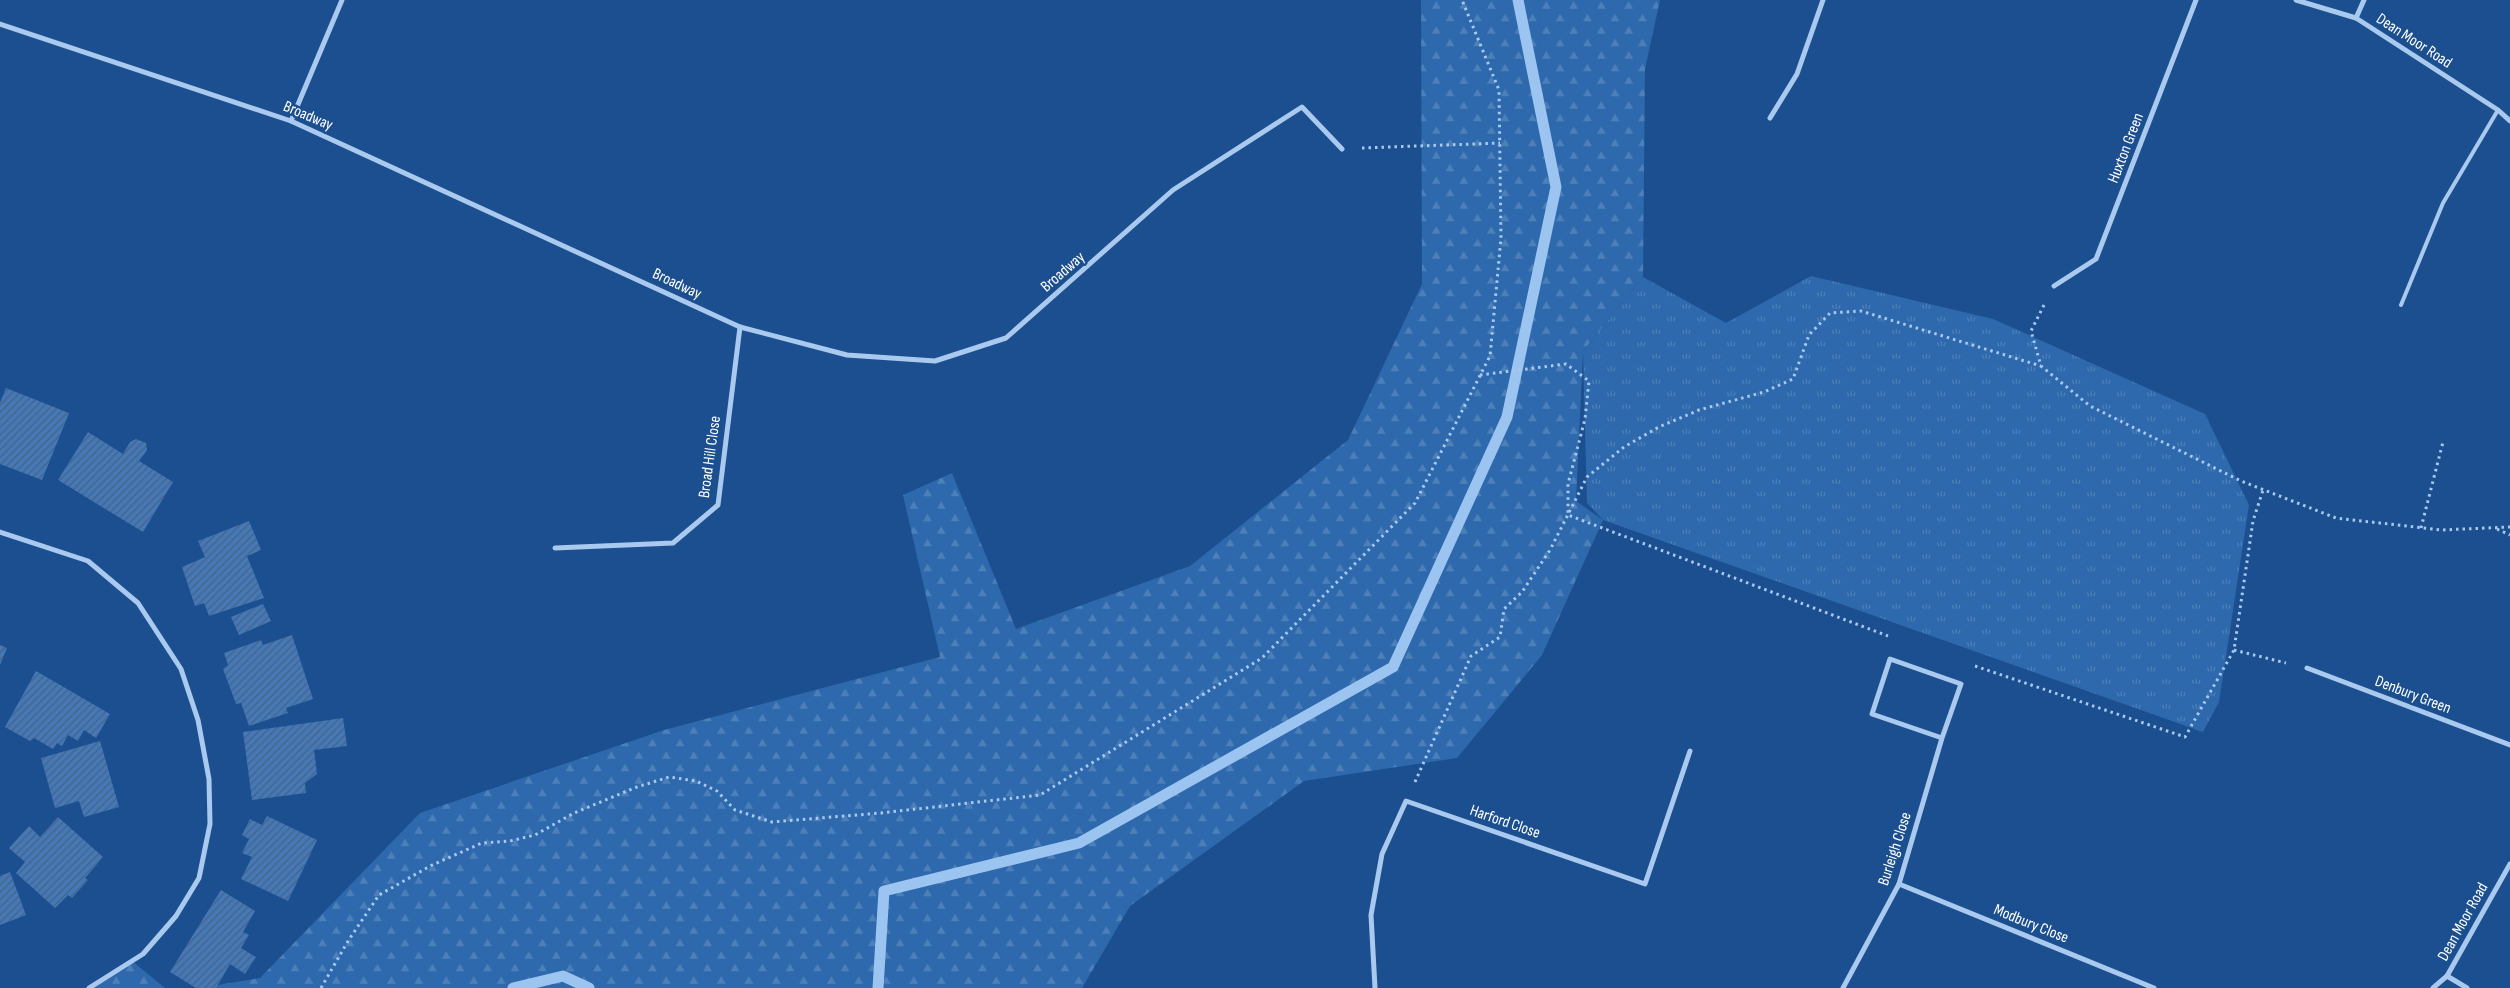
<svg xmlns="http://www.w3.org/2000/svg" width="2510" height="988" viewBox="0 0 2510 988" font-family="'Sofia Sans Condensed',sans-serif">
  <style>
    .grass { fill: url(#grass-tufts) }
    .forest { fill: url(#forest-firs) }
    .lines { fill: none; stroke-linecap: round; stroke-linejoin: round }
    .stream { stroke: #9cc4f0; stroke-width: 11 }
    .building { fill: url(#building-hatch) }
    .path { stroke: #a9c9ee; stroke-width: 3; stroke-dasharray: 2.5 4; stroke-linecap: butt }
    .service { stroke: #a9c9ee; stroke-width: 4 }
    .minor { stroke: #a9c9ee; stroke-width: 5 }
    .labels { text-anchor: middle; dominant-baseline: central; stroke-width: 5; stroke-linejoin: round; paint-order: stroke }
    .street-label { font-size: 16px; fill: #fff; stroke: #1b4f8f }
  </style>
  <defs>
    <pattern id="grass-tufts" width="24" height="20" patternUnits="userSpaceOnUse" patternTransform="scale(1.25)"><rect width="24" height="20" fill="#2e69ad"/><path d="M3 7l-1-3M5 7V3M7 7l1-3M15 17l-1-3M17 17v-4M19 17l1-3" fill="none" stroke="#4d80b9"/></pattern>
    <pattern id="forest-firs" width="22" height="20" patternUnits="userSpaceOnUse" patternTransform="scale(1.25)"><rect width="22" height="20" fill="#2e69ad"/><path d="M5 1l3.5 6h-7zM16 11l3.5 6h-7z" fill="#4d80b9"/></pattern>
    <pattern id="building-hatch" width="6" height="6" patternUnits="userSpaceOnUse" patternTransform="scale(1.25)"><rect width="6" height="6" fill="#4478b7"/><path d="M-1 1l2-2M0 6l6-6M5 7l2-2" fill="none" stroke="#486282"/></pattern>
  </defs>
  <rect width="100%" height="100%" fill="#1b4f8f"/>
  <path class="grass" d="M1811 276 1993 319 2205 414 2249 505 2219 702 2203 732 1603 520 1587 503 1583 351 1643 277 1726 323Z"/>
  <g class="forest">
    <path d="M1421 0H1660L1645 69 1643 277 1583 351 1576 501 1603 520 1542 655 1457 758 1304 781 1130 906 1082 988H200L260 978 420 813 664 730 940 657 903 495 952 473 1016 629 1190 566 1348 440 1422 284Z"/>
    <path d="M132 961 165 988H89Z"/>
  </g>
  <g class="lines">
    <g class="stream">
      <path d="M513 988 563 976 589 988"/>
      <path d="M878 988 884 891 1079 843 1393 667 1507 417 1556 187 1518 0"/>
    </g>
  </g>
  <g class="building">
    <path d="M6 388 69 413 42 480 0 464V403Z"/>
    <path d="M88 432 123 454 130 442 136 439 146 443 147 450 139 461 173 482 143 532 58 480Z"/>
    <path d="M249 521 261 550 247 556 264 598 209 616 204 603 195 606 182 567 205 557 198 541Z"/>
    <path d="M263 604 271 621 239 635 231 617Z"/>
    <path d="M292 635 313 699 286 708 288 713 249 726 241 703 236 704 223 669 228 665 224 653 261 640 263 645Z"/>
    <path d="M0 645 7 648 0 665Z"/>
    <path d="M36 671 110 714 96 738 84 730 78 741 68 735 62 746 57 743 53 749 34 738 30 741 5 727Z"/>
    <path d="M343 718 347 746 314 750 317 774 305 783 306 793 252 800 243 732Z"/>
    <path d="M100 741 119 807 84 817 79 801 55 808 41 758Z"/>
    <path d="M267 816 317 840 288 901 241 879 252 857 242 853 249 839 242 835 250 819 262 825Z"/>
    <path d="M58 817 103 857 85 878 88 880 72 898 68 895 55 908 16 873 25 862 9 848 29 826 40 837Z"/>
    <path d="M10 872 26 915 0 925V876Z"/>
    <path d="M221 890 255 911 243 932 249 935 241 948 256 957 245 974 230 964 216 988H196L170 972Z"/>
  </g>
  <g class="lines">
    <g class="path">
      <path d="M1362 148 1500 143"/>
      <path d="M2044 305 2031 331 2041 366 2090 406 2241 481 2336 518 2441 530 2510 527"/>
      <path d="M1480 375 1566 364 1589 381 1585 419 1568 484V515L1888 636"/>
      <path d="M2421 528 2443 442"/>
      <path d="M2497 529 2510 535"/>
      <path d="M2234 650 2286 663"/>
      <path d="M1975 666 2185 737 2234 650 2253 521 2263 490"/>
      <path d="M1415 782 1471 656 1500 637 1504 609 1522 592 1550 550 1587 477 1624 447 1659 427 1699 410 1764 392 1793 379 1809 335 1830 313 1861 311 2041 366"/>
      <path d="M321 988 348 941 379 895 432 865 482 843 510 841 535 835 574 813 637 787 669 777 696 781 717 791 735 810 772 822 881 813 1040 795 1262 658 1415 503 1490 356 1501 238 1499 90 1462 0"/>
    </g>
    <path class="service" d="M2401 305 2443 203 2498 110"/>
    <g class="minor">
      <path d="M2296 0 2356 18 2498 110 2510 121"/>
      <path d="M2356 18 2364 0"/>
      <path d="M0 24 291 121 740 327 847 355 935 361 1006 338 1173 190 1302 107 1342 149"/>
      <path d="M1770 118 1797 74 1823 0"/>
      <path d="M291 121 342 0"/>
      <path d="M2054 286 2096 259 2196 0"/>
      <path d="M0 532 88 561 138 603 181 669 198 720 209 779 210 824 199 878 176 916 143 954 89 988"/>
      <path d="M555 548 673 543 718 505 740 327"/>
      <path d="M2307 668 2510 745"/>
      <path d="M1899 884 2154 988"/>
      <path d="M2447 976 2467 988"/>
      <path d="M1375 988 1371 915 1382 854 1406 801 1645 884 1690 751"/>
      <path d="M1843 988 1899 884 1942 738 1961 684 1890 659 1872 714 1942 738"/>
      <path d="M2433 988 2447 976 2510 864"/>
    </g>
  </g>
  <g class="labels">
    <g class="street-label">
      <text transform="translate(2414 41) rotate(33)">Dean Moor Road</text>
      <text transform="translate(308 116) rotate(23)">Broadway</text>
      <text transform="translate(2126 148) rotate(-69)">Huxton Green</text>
      <text transform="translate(1063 272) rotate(-41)">Broadway</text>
      <text transform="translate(677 284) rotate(25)">Broadway</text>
      <text transform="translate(710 457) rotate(-82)">Broad Hill Close</text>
      <text transform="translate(2413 695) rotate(21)">Denbury Green</text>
      <text transform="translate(1505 822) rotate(19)">Harford Close</text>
      <text transform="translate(1895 849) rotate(-72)">Burleigh Close</text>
      <text transform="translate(2463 922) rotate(-61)">Dean Moor Road</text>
      <text transform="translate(2031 924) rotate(22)">Modbury Close</text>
    </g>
  </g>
</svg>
